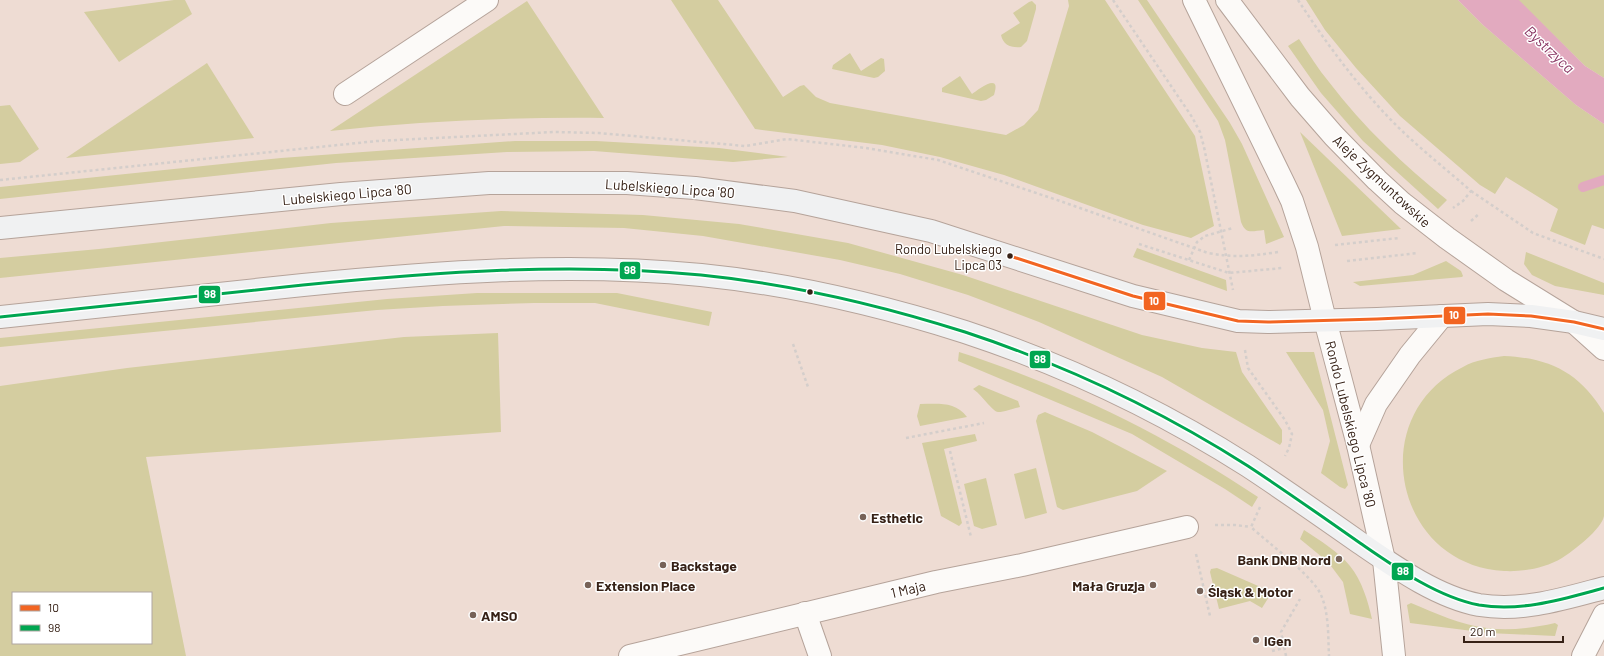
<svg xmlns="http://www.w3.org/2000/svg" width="1604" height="656" viewBox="0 0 1604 656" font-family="Barlow,sans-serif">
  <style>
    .green { fill: #d4cda0; fill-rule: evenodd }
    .water { fill: #e2aabf }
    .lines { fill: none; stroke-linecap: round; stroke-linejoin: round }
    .stream { stroke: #e2aabf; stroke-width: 10 }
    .pedestrian-casing { stroke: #b5a39a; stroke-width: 24 }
    .minor-casing { stroke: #b5a39a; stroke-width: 24 }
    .tertiary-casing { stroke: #b5a39a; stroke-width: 24 }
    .secondary-casing { stroke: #b5a39a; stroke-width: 24 }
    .path { stroke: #d4cecb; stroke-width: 2.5; stroke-dasharray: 3 3; stroke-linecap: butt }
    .pedestrian { stroke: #fcfaf8; stroke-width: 22 }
    .minor { stroke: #fcfaf8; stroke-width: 22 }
    .tertiary { stroke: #fcfaf8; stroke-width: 22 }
    .secondary { stroke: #f0f1f2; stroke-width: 22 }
    .bus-1-casing { stroke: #fff; stroke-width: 6 }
    .bus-2-casing { stroke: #fff; stroke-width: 6 }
    .bus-1 { stroke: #f26522; stroke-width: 3 }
    .bus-2 { stroke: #00a651; stroke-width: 3 }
    .bus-dot { fill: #362116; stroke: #fff; stroke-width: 1.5 }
    .poi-dot { fill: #766258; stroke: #fff; stroke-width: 1.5 }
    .labels { text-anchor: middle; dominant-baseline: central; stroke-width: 3; stroke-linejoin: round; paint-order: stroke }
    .bus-label { font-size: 13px; fill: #362116; stroke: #fff; text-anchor: end }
    .street-label { font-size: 14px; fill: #362116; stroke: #fff }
    .poi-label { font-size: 14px; font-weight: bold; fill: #362116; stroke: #fff; text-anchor: start }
    .water-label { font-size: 15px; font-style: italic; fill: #883462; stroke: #fff }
    .line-badge { stroke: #fff; stroke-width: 1.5 }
    .badge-label { font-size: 11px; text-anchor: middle; font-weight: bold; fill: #fff }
  </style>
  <rect width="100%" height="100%" fill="#eedcd3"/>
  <g class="green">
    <path d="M174 0H185L192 14 119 62 84 12Z"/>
    <path d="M671 0H718L783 97 800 86 804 85 816 97 830 103 1006 135 1024 125 1038 110 1069 6 1068 0H1105L1195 136 1214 226 1191 238 1143 225 1004 175 940 157 882 145 755 129Z"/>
    <path d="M1138 0H1147L1230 123 1242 144 1284 237 1266 244 1264 230C1252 231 1246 235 1241 222L1225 140 1218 121Z"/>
    <path d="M1306 0H1458L1483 25 1576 105 1604 124V229L1592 225 1585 245 1550 231 1558 209 1506 177 1495 194 1480 185 1400 116 1356 68 1325 30Z"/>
    <path d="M1518 0H1604V78L1585 66Z"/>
    <path d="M527 1 604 118C512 117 421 121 330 131Z"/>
    <path d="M1032 1 1036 5V9L1027 41 1021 47C1011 48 1003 45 1001 35L1020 23 1013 13 1029 2Z"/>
    <path d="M1299 39C1309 54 1318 69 1329 82 1363 127 1404 165 1447 200L1438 209 1363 141 1321 93 1288 46Z"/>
    <path d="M850 53 861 71 881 58 884 59 885 71 878 77 874 78 832 69 833 65Z"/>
    <path d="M207 63 254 138 66 158Z"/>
    <path d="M960 76 972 94C978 90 1002 71 994 95L986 100 981 101 942 92V88Z"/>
    <path d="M10 105 39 149 20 162 0 164V106Z"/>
    <path d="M1300 132 1401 229 1342 236Z"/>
    <path d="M515 141H596L719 148 788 157 733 162 594 151 507 152 336 163 0 199V187L281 158Z"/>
    <path d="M501 211 643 215 739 224 848 243 963 275 1142 335 1202 348 1236 352 1242 372 1282 430V442L1280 445 1162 377 1039 322 968 295 900 274 840 260 703 236 624 228 504 226 0 278V258L99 249 331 223Z"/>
    <path d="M1137 248 1226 280 1227 291 1133 257Z"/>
    <path d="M1526 252 1604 283V295L1555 286 1532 275 1524 264Z"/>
    <path d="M1446 261 1461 271 1463 276 1462 277 1360 286 1353 282 1413 275Z"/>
    <path d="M477 293H617L712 312 709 326 595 303H534L443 306 377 310 0 347V338L387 299Z"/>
    <path d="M498 333 501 432 146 457 186 656H0V386L127 368 404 337ZM13 593H151V643H13Z"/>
    <path d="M959 352C1065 386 1166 435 1258 497L1252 507 1225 489 1132 434 958 361Z"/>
    <path d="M1286 352H1314L1348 485 1345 489 1340 487 1321 473 1330 441 1323 410Z"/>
    <path d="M1504 356C1550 358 1580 373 1604 413 1604 437 1604 461 1604 486 1604 495 1604 506 1604 516 1602 529 1573 551 1562 558 1545 568 1524 572 1504 571 1394 565 1364 415 1463 367 1475 360 1490 358 1504 356Z"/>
    <path d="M979 385 1018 401 1020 407C1014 408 1005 412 998 412 993 412 980 393 973 389Z"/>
    <path d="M920 404C938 404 955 401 967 417L920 426 917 416Z"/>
    <path d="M1045 412 1092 432 1167 471 1137 491 1063 510 1057 507 1036 421 1038 415Z"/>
    <path d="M975 434 977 441 944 449 962 523 959 526 941 516 922 443Z"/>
    <path d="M1036 468 1047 513 1025 519 1014 474Z"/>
    <path d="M986 478 997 525 982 529 974 526 964 484Z"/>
    <path d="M1304 530C1319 540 1338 551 1350 566 1362 581 1368 601 1372 619L1350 614 1343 582 1328 562 1300 539Z"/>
    <path d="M1217 568 1272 592 1262 608 1250 601 1219 609 1210 572 1211 569Z"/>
    <path d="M1411 603C1435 613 1461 625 1487 628 1509 631 1533 628 1555 623L1558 625 1555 636 1488 633 1410 623 1407 605Z"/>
  </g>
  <path class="water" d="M1458 0H1519L1585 66 1604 78V124L1576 105 1483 25Z"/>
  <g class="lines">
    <path class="stream" d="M1583 187 1604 180"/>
    <g class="pedestrian-casing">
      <path id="pedestrian" d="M345 94 487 0"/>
    </g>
    <g class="minor-casing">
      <g id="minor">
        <path d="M805 613 820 656"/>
        <path d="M630 656 936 582 1022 565 1187 527"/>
      </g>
    </g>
    <g class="tertiary-casing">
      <g id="tertiary">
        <path d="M1194 0 1283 182 1292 201 1307 247 1325 320 1358 445 1384 560 1394 656"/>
        <path d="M1227 0 1300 97 1334 136 1377 180 1402 203 1447 238 1506 280 1574 322 1604 349"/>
        <path d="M1358 445 1376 404 1410 355 1442 316"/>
        <path d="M1583 656 1604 615"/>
      </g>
    </g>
    <g class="secondary-casing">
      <g id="secondary">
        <path d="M0 228 341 194 489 183H627L695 188 795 201 931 231 1133 296 1238 321 1268 322 1377 319 1488 314 1531 316 1574 322 1604 329"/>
        <path d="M0 317C101 306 202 295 303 285 435 272 569 262 701 275 790 284 880 305 965 332 1065 365 1160 410 1248 466 1286 491 1323 517 1360 543 1395 567 1437 597 1479 605 1522 612 1563 599 1604 588"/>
      </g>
    </g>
    <g class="path">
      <path d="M1113 0 1192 117 1200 132 1204 147 1233 290"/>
      <path d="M1298 0C1326 43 1359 88 1396 125 1419 148 1446 169 1471 191L1463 201 1453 208"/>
      <path d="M0 180 377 141 554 132 599 133 745 146 787 139 866 148 938 160 1060 201 1208 253C1234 258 1252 256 1278 252"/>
      <path d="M1471 191 1533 233 1604 259"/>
      <path d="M1471 221 1480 213"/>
      <path d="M1139 244 1229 273 1282 268"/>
      <path d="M1335 245 1399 238"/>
      <path d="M1189 260 1197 242 1205 236 1233 228"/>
      <path d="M1347 261 1418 253"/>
      <path d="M793 344 808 387"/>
      <path d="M1245 350 1248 368 1285 420 1292 434 1289 448 1285 456"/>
      <path d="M906 438 984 423"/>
      <path d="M950 451 971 537"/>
      <path d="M1260 507 1251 527C1268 543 1313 576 1321 595 1329 613 1328 636 1329 656H1332"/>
      <path d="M1215 525H1235L1251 527"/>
      <path d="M1196 554 1210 616"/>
      <path d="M1272 651 1284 648"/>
      <path d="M1286 656 1281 632 1300 599"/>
    </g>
    <use href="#pedestrian" class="pedestrian"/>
    <use href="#minor" class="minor"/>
    <use href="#tertiary" class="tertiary"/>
    <use href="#secondary" class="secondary"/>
    <g class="bus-1-casing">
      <path id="bus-1" d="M1010 256 1133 296 1238 321 1268 322 1377 319 1488 314 1531 316 1574 322 1604 329"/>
    </g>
    <g class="bus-2-casing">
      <path id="bus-2" d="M0 317C101 306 202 295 303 285 435 272 569 262 701 275 790 284 880 305 965 332 1065 365 1160 410 1248 466 1286 491 1323 517 1360 543 1395 567 1437 597 1479 605 1522 612 1563 599 1604 588"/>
    </g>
    <use href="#bus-1" class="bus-1"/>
    <use href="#bus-2" class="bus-2"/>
  </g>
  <g class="bus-dot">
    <circle cx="1010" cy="256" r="3.5"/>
    <circle cx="810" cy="292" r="3.5"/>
  </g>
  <g class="poi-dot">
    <circle cx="863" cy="517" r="4"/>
    <circle cx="1339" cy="559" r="4"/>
    <circle cx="663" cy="565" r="4"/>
    <circle cx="588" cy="585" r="4"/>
    <circle cx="1153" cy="585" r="4"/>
    <circle cx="1200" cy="591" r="4"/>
    <circle cx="473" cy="615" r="4"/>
    <circle cx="1256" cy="640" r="4"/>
  </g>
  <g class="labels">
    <g class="bus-label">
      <text x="1002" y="249">Rondo Lubelskiego<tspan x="1002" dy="16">Lipca 03</tspan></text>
    </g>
    <g class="street-label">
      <text transform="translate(1382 181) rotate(43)">Aleje Zygmuntowskie</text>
      <text transform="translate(670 188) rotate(4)">Lubelskiego Lipca '80</text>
      <text transform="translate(347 194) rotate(-5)">Lubelskiego Lipca '80</text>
      <text transform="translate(1351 424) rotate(76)">Rondo Lubelskiego Lipca '80</text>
      <text transform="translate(908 589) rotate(-13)">1 Maja</text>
    </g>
    <g class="poi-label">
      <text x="871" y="517">Esthetic</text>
      <text x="1331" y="559" text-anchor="end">Bank DNB Nord</text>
      <text x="671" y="565">Backstage</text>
      <text x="596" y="585">Extension Place</text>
      <text x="1145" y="585" text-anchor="end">Mała Gruzja</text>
      <text x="1208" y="591">Śląsk &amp; Motor</text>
      <text x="481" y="615">AMSO</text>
      <text x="1264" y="640">iGen</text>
    </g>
    <g class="water-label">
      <text transform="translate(1550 49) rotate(43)">Bystrzyca</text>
    </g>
  </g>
  <g class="line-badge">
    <rect x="619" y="261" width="22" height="19" rx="4" fill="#00a651"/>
    <rect x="198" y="285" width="23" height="19" rx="4" fill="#00a651"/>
    <rect x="1143" y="291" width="23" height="20" rx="4" fill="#f26522"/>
    <rect x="1443" y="306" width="23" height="19" rx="4" fill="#f26522"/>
    <rect x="1029" y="350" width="22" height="19" rx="4" fill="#00a651"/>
    <rect x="1391" y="562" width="23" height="19" rx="4" fill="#00a651"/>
  </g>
  <g class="badge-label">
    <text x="630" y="274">98</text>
    <text x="210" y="298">98</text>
    <text x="1154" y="305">10</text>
    <text x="1454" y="319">10</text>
    <text x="1040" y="363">98</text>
    <text x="1403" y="575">98</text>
  </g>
  <rect x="12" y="592" width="140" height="52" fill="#ffffff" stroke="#afa6a2"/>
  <rect x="20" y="605" width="20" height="6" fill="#f26522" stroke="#afa6a2"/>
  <text x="48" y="612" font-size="12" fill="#362116">10</text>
  <rect x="20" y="625" width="20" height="6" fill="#00a651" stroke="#afa6a2"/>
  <text x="48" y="632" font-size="12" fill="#362116">98</text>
  <path d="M1464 636v6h99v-6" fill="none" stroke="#362116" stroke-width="2"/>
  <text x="1470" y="636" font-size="12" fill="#362116" stroke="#ffffff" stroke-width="3" paint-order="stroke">20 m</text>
</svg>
